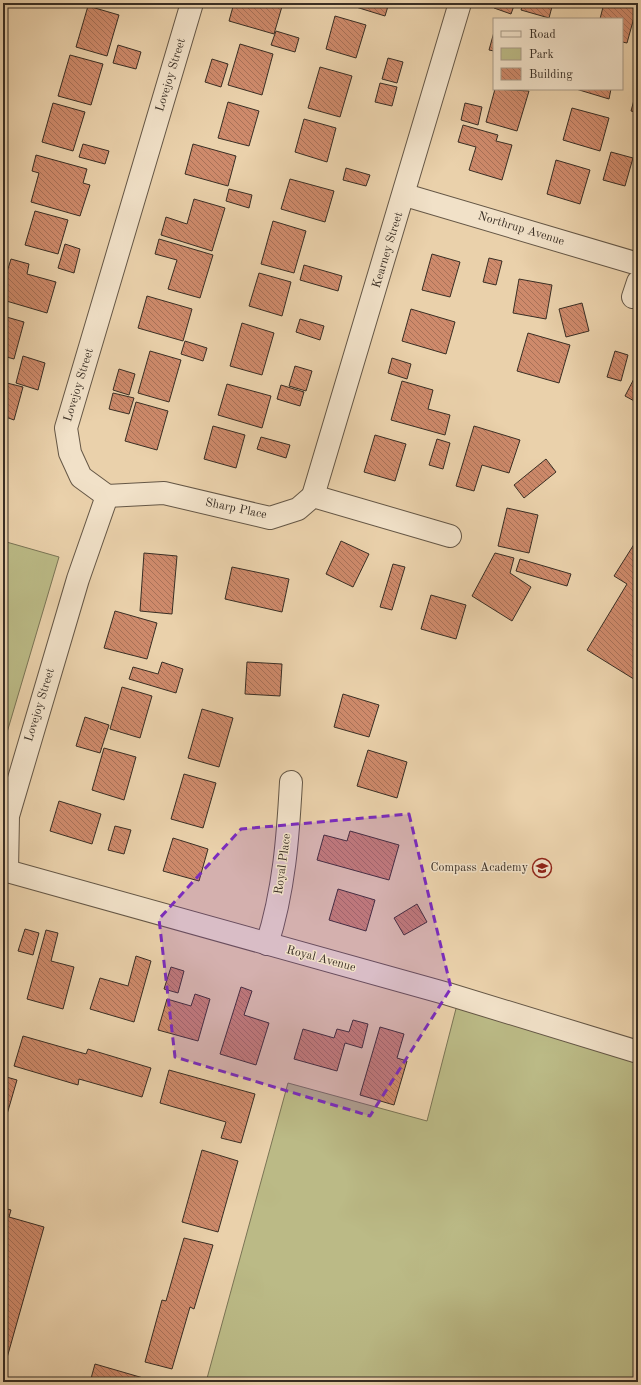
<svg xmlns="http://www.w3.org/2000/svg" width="641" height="1385" viewBox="0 0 641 1385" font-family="'Old Standard TT',serif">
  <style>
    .park { fill: #bbba86; stroke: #7a7455 }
    .building { fill: url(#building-back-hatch); stroke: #392e24 }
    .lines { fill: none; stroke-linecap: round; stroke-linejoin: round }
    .street-casing { stroke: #655746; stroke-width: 24 }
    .street { stroke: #f1e1c8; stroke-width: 22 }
    .marked { fill: #7b2cbf; fill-opacity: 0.2; stroke: #7b2cbf; stroke-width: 3; stroke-dasharray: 8 5; stroke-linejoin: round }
    .labels { text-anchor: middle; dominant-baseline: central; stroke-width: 3; stroke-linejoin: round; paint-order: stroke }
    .street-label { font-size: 12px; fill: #392e24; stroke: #f1e1c8 }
    .poi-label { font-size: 12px; fill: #392e24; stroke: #f1e1c8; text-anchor: end }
  </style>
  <defs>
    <pattern id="building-back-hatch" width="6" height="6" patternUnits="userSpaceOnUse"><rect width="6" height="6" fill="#ce8a6b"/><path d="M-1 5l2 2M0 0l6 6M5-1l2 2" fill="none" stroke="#a87158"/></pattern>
  </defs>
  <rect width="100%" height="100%" fill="#ead1ab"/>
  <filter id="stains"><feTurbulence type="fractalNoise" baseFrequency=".005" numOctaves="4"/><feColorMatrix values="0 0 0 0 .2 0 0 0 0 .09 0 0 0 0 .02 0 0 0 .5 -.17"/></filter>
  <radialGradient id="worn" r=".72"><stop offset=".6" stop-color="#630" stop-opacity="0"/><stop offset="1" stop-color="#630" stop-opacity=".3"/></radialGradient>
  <g class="park">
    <path d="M3 541 59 557 3 746Z"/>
    <path d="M459 997 638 1052V1382H206L288 1083 427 1121Z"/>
  </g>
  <g class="building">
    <path d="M234 3H283L274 34 229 21Z"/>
    <path d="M343 3H389L385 16Z"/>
    <path d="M496 3H515L511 14 494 8Z"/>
    <path d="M523 3H553L549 18 521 10Z"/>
    <path d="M604 3H638L627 43 622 42V19H600Z"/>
    <path d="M88 6 119 15 107 56 76 47Z"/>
    <path d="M335 16 366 25 356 58 326 49Z"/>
    <path d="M276 31 299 38 295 52 271 45Z"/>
    <path d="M494 32V51L489 50Z"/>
    <path d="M240 44 273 54 262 95 228 85Z"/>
    <path d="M118 45 141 52 136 69 113 63Z"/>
    <path d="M70 55 103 64 91 105 58 96Z"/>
    <path d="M388 58 403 62 397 83 382 79Z"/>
    <path d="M212 59 228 64 221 87 205 82Z"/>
    <path d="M320 67 352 76 340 117 308 108Z"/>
    <path d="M380 83 397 87 392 106 375 102Z"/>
    <path d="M495 89 529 91 517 131 486 122Z"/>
    <path d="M576 89H611L609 99Z"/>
    <path d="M637 89 638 90V113L631 111Z"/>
    <path d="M228 102 259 111 249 146 218 138Z"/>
    <path d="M53 103 85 112 73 151 42 142Z"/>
    <path d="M465 103 482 107 478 125 461 120Z"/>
    <path d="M572 108 609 118 600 151 563 140Z"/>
    <path d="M304 119 336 128 327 162 295 152Z"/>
    <path d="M463 125 498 135 496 141 512 145 502 180 469 170 476 147 458 142Z"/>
    <path d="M83 144 109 151 105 164 79 157Z"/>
    <path d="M193 144 236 156 228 186 185 174Z"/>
    <path d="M611 152 633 158 625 186 603 180Z"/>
    <path d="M36 155 87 169 83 183 90 185 80 216 31 202 39 173 32 171Z"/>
    <path d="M556 160 590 170 580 204 547 194Z"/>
    <path d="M346 168 370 175 366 186 343 180Z"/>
    <path d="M290 179 334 191 325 222 281 209Z"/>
    <path d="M229 189 252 195 249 208 226 201Z"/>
    <path d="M194 199 225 208 212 251 161 235 166 217 187 224Z"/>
    <path d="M35 211 68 220 58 254 25 245Z"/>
    <path d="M273 221 306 231 294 273 261 264Z"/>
    <path d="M159 239 213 255 200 298 168 289 177 260 155 254Z"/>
    <path d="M65 244 80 249 74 273 58 268Z"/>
    <path d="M432 254 460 262 450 297 422 290Z"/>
    <path d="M489 258 502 261 496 285 483 282Z"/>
    <path d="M11 259 29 264 27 274 56 282 47 313 3 300V285Z"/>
    <path d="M304 265 342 276 338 291 300 280Z"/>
    <path d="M259 273 291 282 282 316 249 306Z"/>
    <path d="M519 279 552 285 546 319 513 313Z"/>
    <path d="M147 296 192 309 183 341 138 328Z"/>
    <path d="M582 303 589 331 566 337 559 309Z"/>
    <path d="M411 309 455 322 446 354 402 341Z"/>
    <path d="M3 316 24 322 14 359 3 356Z"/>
    <path d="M300 319 324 326 320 340 296 332Z"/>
    <path d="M242 323 274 333 262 375 230 366Z"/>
    <path d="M528 333 570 345 559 383 517 371Z"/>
    <path d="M185 341 207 348 203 361 181 354Z"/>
    <path d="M150 351 181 360 169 402 138 393Z"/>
    <path d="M615 351 628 355 621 381 607 377Z"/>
    <path d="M23 356 45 363 38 390 16 383Z"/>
    <path d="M392 358 411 364 407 379 388 373Z"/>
    <path d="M295 366 312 371 306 391 289 386Z"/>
    <path d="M119 369 135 374 129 395 113 390Z"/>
    <path d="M638 371V403L625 396Z"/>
    <path d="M402 381 433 390 428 409 450 415 445 435 391 420Z"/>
    <path d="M3 382 23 387 14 420 3 416Z"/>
    <path d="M227 384 271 396 262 428 218 415Z"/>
    <path d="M281 385 304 392 300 406 277 399Z"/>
    <path d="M113 393 134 398 129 414 109 409Z"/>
    <path d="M136 402 168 411 157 450 125 441Z"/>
    <path d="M213 426 245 435 236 468 204 459Z"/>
    <path d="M474 426 520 440 509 473 482 465 474 491 456 486Z"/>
    <path d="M375 435 406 444 395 481 364 472Z"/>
    <path d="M261 437 290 445 286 458 257 449Z"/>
    <path d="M437 439 450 443 443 469 429 465Z"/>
    <path d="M546 459 556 472 524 498 514 485Z"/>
    <path d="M507 508 538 515 529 553 498 546Z"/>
    <path d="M638 538V680L637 681 587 650 627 584 614 576Z"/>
    <path d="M341 541 369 554 353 587 326 574Z"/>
    <path d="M144 553 177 556 172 614 140 611Z"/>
    <path d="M495 553 514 558 510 573 531 587 512 621 472 596Z"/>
    <path d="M520 559 571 574 567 586 516 571Z"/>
    <path d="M393 564 405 567 392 610 380 607Z"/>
    <path d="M232 567 289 579 282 612 225 599Z"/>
    <path d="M431 595 466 605 456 639 421 629Z"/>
    <path d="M115 611 157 623 147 659 104 648Z"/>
    <path d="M162 662 183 669 176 693 129 679 133 667 158 674Z"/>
    <path d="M247 662 282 664 280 696 245 694Z"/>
    <path d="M122 687 152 696 140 738 110 729Z"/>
    <path d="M343 694 379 705 369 737 334 727Z"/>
    <path d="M202 709 233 718 219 767 188 758Z"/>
    <path d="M85 717 109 725 100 753 76 746Z"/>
    <path d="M104 748 136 757 124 800 92 790Z"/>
    <path d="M368 750 407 762 397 798 357 786Z"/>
    <path d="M184 774 216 783 203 828 171 819Z"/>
    <path d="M59 801 101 814 92 844 50 831Z"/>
    <path d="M115 826 131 830 124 854 108 850Z"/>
    <path d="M350 831 399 845 389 880 317 860 324 835 347 841Z"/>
    <path d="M173 838 208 849 199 881 163 871Z"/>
    <path d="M338 889 375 900 366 931 329 920Z"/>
    <path d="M417 904 427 922 404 935 394 918Z"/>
    <path d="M25 929 39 933 33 955 18 951Z"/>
    <path d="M46 930 58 933 51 961 74 967 63 1009 27 999Z"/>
    <path d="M136 956 151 961 134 1022 90 1009 100 978 128 986Z"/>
    <path d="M171 967 184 971 178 993 164 989Z"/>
    <path d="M241 987 252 991 244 1015 269 1023 256 1065 220 1054Z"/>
    <path d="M195 994 210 999 198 1041 158 1030 167 999 191 1006Z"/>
    <path d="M353 1020 368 1024 362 1048 345 1043 337 1071 294 1059 303 1029 334 1038 337 1029 349 1032Z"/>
    <path d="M380 1027 404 1034 397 1058 407 1061 394 1105 360 1095Z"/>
    <path d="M23 1036 86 1054 88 1049 151 1068 142 1097 79 1079 78 1085 14 1066Z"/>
    <path d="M169 1070 255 1094 241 1143 221 1138 226 1122 160 1103Z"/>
    <path d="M3 1076 17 1080 3 1128Z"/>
    <path d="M202 1150 238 1161 218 1232 182 1222Z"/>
    <path d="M3 1208 11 1210 9 1217 44 1227 3 1372Z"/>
    <path d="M184 1238 213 1245 194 1309 190 1307 172 1369 145 1362 162 1300 166 1301Z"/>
    <path d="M95 1364 157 1382H90Z"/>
  </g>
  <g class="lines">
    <g class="street-casing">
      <g id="street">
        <path d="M405 195 638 264"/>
        <path d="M633 297 638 282"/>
        <path d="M107 496 81 477 70 453 66 428 192 3"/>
        <path d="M107 496 164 493 270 518 298 509 313 496 450 536"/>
        <path d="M313 496 460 3"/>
        <path d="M7 871 8 816 78 579 107 496"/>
        <path d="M3 872 7 871 448 994 638 1052"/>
        <path d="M267 944C284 891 288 837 291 782"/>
      </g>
    </g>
    <use href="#street" class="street"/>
  </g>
  <path class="marked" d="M409 814 451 988 370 1116 175 1057 159 919 241 829Z"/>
  <defs>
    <g id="school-ring" transform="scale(1)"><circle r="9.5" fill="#f1e1c8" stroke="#8f2418" stroke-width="1.5"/><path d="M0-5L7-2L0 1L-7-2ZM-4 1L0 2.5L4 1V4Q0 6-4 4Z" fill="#8f2418"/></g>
  </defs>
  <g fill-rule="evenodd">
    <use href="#school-ring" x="542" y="868"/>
  </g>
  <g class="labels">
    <g class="street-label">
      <text transform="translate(171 75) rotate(-73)">Lovejoy Street</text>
      <text transform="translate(521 229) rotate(17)">Northrup Avenue</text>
      <text transform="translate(388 250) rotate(-73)">Kearney Street</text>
      <text transform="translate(79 385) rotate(-73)">Lovejoy Street</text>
      <text transform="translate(236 509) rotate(12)">Sharp Place</text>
      <text transform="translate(40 705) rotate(-73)">Lovejoy Street</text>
      <text transform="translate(283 864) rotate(-82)">Royal Place</text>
      <text transform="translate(321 959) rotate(15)">Royal Avenue</text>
    </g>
    <g class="poi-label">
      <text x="528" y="868">Compass Academy</text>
    </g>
  </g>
  <rect width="641" height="1385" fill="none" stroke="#ead1ab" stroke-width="16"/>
  <rect x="4" y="4" width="633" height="1377" fill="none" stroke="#392e24" stroke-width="2"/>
  <rect x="8" y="8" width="625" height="1369" fill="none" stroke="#392e24"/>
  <rect x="493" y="18" width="130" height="72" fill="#f1e1c8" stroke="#a79986"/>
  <rect x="501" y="31" width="20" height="6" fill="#f1e1c8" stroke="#a79986"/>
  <text x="529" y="38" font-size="12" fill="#392e24">Road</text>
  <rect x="501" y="48" width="20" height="12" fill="#bbba86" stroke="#a79986"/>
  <text x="529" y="58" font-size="12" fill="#392e24">Park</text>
  <rect x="501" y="68" width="20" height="12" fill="url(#building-back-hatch)" stroke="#a79986"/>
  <text x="529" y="78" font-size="12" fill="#392e24">Building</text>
  <rect width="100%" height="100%" filter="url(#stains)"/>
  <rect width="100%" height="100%" fill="url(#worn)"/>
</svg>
